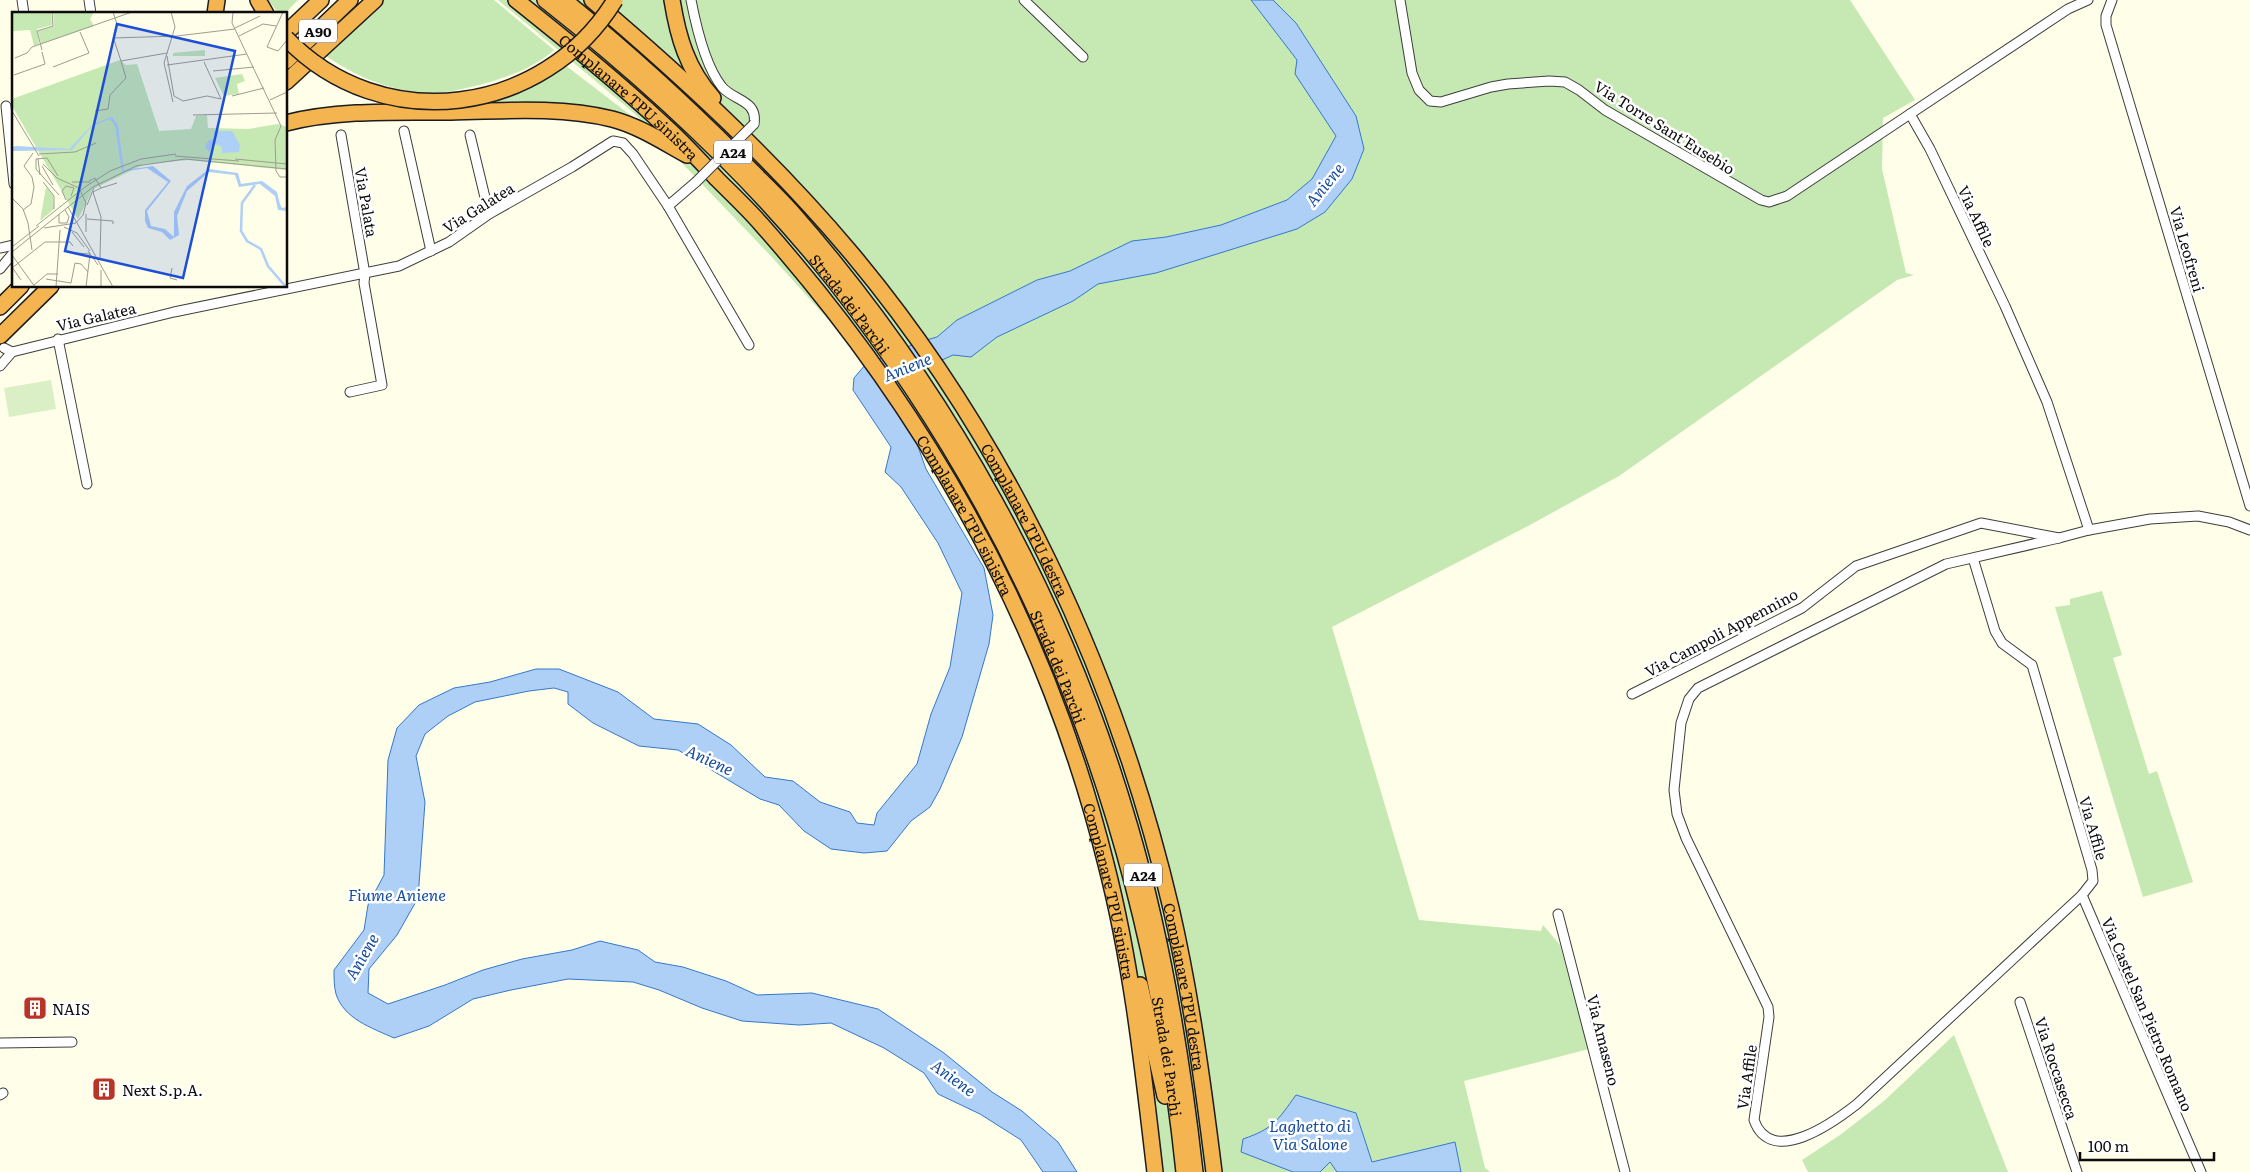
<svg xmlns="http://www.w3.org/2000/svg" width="2250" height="1172" viewBox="0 0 2250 1172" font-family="Literata,serif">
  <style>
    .green { fill: #c6e8b3 }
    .pitch { fill: #daefc5 }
    .water { fill: #aecff6; stroke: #3578cc }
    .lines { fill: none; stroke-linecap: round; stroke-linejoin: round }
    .minor-casing { stroke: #3e3e3e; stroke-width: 11 }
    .motorway-casing { stroke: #1c1c1c; stroke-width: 18 }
    .minor { stroke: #fff; stroke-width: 9 }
    .motorway { stroke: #f4b551; stroke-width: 15 }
    .minor-bridge-casing { stroke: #3e3e3e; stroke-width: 11; stroke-linecap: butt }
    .motorway-bridge-casing { stroke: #1c1c1c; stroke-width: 18; stroke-linecap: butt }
    .minor-bridge { stroke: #fff; stroke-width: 9 }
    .motorway-bridge { stroke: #f4b551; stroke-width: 15 }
    .labels { text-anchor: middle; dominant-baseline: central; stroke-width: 5; stroke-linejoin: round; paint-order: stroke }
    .shield { fill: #fff; stroke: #545454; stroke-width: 1 }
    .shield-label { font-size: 14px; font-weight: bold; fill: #0b0b0b }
    .street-label { font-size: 15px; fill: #0b0b0b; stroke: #fff }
    .poi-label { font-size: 15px; fill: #0b0b0b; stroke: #fff; text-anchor: start }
    .water-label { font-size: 16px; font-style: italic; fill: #164c9b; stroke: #fff }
    .inset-river { fill: none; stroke: #aecff6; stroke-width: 2.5 }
    .inset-road { fill: none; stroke: #9d9d90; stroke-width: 1 }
    .view { fill: #1d4ed8; fill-opacity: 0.15; stroke: #1d4ed8; stroke-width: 2.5 }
    .inset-edge { fill: none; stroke: #0b0b0b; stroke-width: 2.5 }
  </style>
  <rect width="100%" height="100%" fill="#fffee8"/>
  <g class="green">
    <path d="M268 0H298L284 14H279Z"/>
    <path d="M383 0H494L554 50C536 66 513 75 490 82 475 86 460 90 445 92 402 97 357 78 323 54Z"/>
    <path d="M498 0H1850L1915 100 1883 118 1882 169 1906 273 1914 275 1897 280 1619 476 1528 526 1332 627 1419 920 1541 931 1543 925 1560 945 1589 1049 1464 1081 1485 1168 1490 1172H1150L1121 969 1090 825 1024 643 988 569 895 403 853 347 770 255 634 113Z"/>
    <path d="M565 65 642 124 555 104 519 101 475 104C508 94 537 85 565 65Z"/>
    <path d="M2102 591 2122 655 2113 658 2149 774 2157 771 2193 882 2143 897 2055 607 2070 605V599Z"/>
    <path d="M1954 1035 2008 1172H1808L1802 1160 1840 1135 1884 1101Z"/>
  </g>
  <path class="pitch" d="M51 380 56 409 9 417 4 388Z"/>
  <g class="water">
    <path d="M1251 0H1273L1296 23 1356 116 1364 149 1352 179 1325 212 1297 229 1156 273 1098 284 1073 301 997 337 971 357 953 355 888 385 915 438 926 469 984 568 993 615 989 644 962 737 940 789 930 807 911 821 887 851 864 853 831 849 804 831 779 805 760 799 678 750 639 746 593 723 568 704V692L554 688 529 691 475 702 448 716 425 734 416 756 425 802 418 898 397 935 369 969 368 993 388 1004 445 985 483 970 522 959 572 950 600 941 638 950 655 962 683 967 726 981 757 995 812 993 878 1009 944 1053 992 1092 1022 1111 1058 1142 1077 1172H1043L1021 1140 980 1114 938 1094 924 1073 884 1048 831 1023 799 1025 742 1021 702 1008 659 990 633 982 568 979 511 990 473 999 429 1026 394 1038C372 1028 344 1019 336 994 334 987 334 978 334 970L364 930 368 905 384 875 388 760 397 728 419 705 454 688 490 682 536 669H559L618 692 654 719 698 724 731 745 765 777 793 781 820 802 850 812 857 823 874 825 877 813 917 764 931 714 950 667 962 593 938 543 901 487 885 472 891 447 853 390 854 378 865 365 919 342 937 337 957 320 1037 280 1070 271 1132 241 1166 237 1221 225 1287 200 1312 179 1336 136 1295 74 1297 60Z"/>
    <path d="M1296 1095 1356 1113 1372 1162 1455 1142 1461 1172H1337L1330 1162 1320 1172H1293L1241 1152 1243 1139C1273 1129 1278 1120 1296 1095Z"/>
  </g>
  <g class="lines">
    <g class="minor-casing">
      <g id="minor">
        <path d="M22 0 24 14"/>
        <path d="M89 0 91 14"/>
        <path d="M691 0C696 26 705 66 722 87 734 101 758 100 754 124"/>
        <path d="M1024 0 1083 57"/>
        <path d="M1400 0 1412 73 1419 90 1430 101 1441 102 1491 87 1508 84 1549 81 1565 82 1579 90 1605 110 1761 200 1769 202 1787 196 1910 114"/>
        <path d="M2088 0 2068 9 1910 114 1930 149 2005 306 2047 402 2089 530"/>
        <path d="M2112 0 2106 16V25L2250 506"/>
        <path d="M6 106 14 184"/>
        <path d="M404 131 431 251"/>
        <path d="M341 135 365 274 364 283 382 385 350 392"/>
        <path d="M470 135 489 214"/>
        <path d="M668 206 749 345"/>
        <path d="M0 248 14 245"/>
        <path d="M0 269 14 252"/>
        <path d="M58 339 87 484"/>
        <path d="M4 348 12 352 174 312 399 266 449 242 489 214 572 167 613 141 623 143 633 154 668 206 696 182"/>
        <path d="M0 366 12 352"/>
        <path d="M1973 558 1995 631 2002 643 2032 665 2092 870 2093 881 2082 895 1857 1104C1834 1122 1771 1168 1754 1120L1769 1017 1768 1007 1686 838 1677 814 1674 790 1681 723 1689 699 1698 688 1946 564 2059 538"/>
        <path d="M1632 694 1802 608 1856 566 1981 523 2059 538 2089 530 2150 519 2198 516 2229 522 2250 530"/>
        <path d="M2082 895 2201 1172"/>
        <path d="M1558 914 1625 1172"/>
        <path d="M2020 1002 2077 1172"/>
        <path d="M0 1043 72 1042"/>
        <path d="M0 1095 3 1093"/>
      </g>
    </g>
    <g class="motorway-casing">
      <g id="motorway">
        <path d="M258 0 266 14"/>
        <path id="s1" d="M516 0C566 40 617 81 664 125 683 142 700 161 717 179 732 194 747 208 761 224 926 410 1046 622 1106 864 1132 965 1143 1069 1155 1172"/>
        <path id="s2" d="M545 0C649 82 749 174 832 278 1040 541 1150 840 1184 1172"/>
        <path d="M564 0C625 49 682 101 738 157 755 175 774 192 791 211 946 387 1065 601 1130 827 1163 940 1182 1056 1195 1172"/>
        <path id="s3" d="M592 0C684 78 774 161 852 254 1008 441 1115 670 1171 908 1191 995 1203 1084 1214 1172"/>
        <path d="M672 0C678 37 687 69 713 98"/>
        <path d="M215 14 217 0"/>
        <path d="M286 33 321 0"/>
        <path d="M286 61 350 0"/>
        <path d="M286 82 375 0"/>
        <path d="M286 123C337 110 393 112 445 112 500 111 559 106 612 119 639 126 663 142 687 155"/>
        <path d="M0 307 21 286"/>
        <path d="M0 336 51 286"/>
        <path d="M1140 985 1165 1096"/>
      </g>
    </g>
    <use href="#minor" class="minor"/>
    <use href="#motorway" class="motorway"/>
    <g class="minor-bridge-casing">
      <path id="minor-bridge" d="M696 182 754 124"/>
    </g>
    <g class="motorway-bridge-casing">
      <path id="motorway-bridge" d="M286 38C382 138 544 116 615 0"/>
    </g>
    <use href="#minor-bridge" class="minor-bridge"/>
    <use href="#motorway-bridge" class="motorway-bridge"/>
  </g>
  <defs>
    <g id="building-square" transform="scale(1.25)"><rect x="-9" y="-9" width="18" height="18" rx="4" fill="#b93424" stroke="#fff"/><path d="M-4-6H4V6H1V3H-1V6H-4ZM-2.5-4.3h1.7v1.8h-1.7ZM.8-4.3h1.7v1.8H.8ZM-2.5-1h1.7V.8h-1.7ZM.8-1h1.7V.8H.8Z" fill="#fff"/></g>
  </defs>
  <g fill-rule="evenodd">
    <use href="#building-square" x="35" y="1008"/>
    <use href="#building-square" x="104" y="1089"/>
  </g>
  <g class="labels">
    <g class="shield">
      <rect x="299" y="19.5" width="38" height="23" rx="4"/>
      <rect x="714" y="140.5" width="38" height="23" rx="4"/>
      <rect x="1124" y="863.5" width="38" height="23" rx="4"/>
    </g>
    <g class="shield-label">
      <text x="318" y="31">A90</text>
      <text x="733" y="152">A24</text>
      <text x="1143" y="875">A24</text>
    </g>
    <g class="street-label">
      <text stroke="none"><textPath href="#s1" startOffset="149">Complanare TPU sinistra</textPath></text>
      <text transform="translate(1665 127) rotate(32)">Via Torre Sant'Eusebio</text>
      <text transform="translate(367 202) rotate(80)">Via Palata</text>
      <text transform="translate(478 207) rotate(-32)">Via Galatea</text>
      <text transform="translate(1977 216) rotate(65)">Via Affile</text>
      <text transform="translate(2188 249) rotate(74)">Via Leofreni</text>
      <text stroke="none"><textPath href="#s2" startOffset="432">Strada dei Parchi</textPath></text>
      <text transform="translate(96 316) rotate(-13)">Via Galatea</text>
      <text stroke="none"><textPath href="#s1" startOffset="689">Complanare TPU sinistra</textPath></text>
      <text stroke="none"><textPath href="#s3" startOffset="682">Complanare TPU destra</textPath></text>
      <text transform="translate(1721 632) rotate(-28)">Via Campoli Appennino</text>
      <text stroke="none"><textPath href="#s2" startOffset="852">Strada dei Parchi</textPath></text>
      <text transform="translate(2094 828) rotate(74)">Via Affile</text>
      <text stroke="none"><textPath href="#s1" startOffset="1094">Complanare TPU sinistra</textPath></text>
      <text stroke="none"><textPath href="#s3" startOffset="1178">Complanare TPU destra</textPath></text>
      <text transform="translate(2148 1014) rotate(67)">Via Castel San Pietro Romano</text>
      <text transform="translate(1604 1040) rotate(76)">Via Amaseno</text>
      <text stroke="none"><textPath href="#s2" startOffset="1258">Strada dei Parchi</textPath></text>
      <text transform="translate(2057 1068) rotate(72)">Via Roccasecca</text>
      <text transform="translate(1746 1077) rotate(-82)">Via Affile</text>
    </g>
    <g class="poi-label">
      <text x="52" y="1008">NAIS</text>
      <text x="122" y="1089">Next S.p.A.</text>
    </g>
    <g class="water-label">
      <text transform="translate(1324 184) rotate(-51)">Aniene</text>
      <text transform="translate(907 366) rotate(-22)">Aniene</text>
      <text transform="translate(710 759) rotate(25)">Aniene</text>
      <text x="397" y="894">Fiume Aniene</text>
      <text transform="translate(361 956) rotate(-60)">Aniene</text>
      <text transform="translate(954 1077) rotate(36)">Aniene</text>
      <text x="1310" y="1125">Laghetto di<tspan x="1310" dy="18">Via Salone</tspan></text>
    </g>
  </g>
  <g transform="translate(12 12)">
    <rect width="275" height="275" fill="#fffee8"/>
    <path d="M0 0H39L40 13 25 17 27 32 22 34 18 18 1 19ZM41 0H82L78 7 82 14 29 32 26 19 42 14ZM193 38V44H161V41ZM108 48 114 53 125 52 147 119 179 117 184 104 195 103 196 116 236 117 266 112 275 115V158L177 148 133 152 81 177 66 207 0 94V87ZM230 62 233 69 225 72 227 82 212 84 203 66ZM34 175 41 183 42 197 28 209Z" fill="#c6e8b3"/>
    <path d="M100 105 106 113 112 158 141 154 159 169 135 199 139 214 153 217 162 225V200L175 174 197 157 226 161 229 172 250 169 265 180 268 192 270 196 275 195V199L266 198 263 184 248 172 227 175 223 163 197 160 175 179 165 204 167 223 158 228 150 220 136 216 133 209V198L156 170 135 156 110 160 103 114 98 107 80 114 60 138 0 139V135L4 134 57 137 81 112ZM202 119H220L228 133 227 140 210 141V135L202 131 197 140 193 134 197 128 202 127Z" fill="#aecff6"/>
    <path class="inset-river" d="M243 173 230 191 229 219 235 229 249 237 256 254 274 275"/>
    <path class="inset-road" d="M101 0 105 12 102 28 109 49 155 41M159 0 163 15 152 51 161 90M221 0 220 11 269 114M271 0 255 35 266 39 275 28M223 16 248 4M227 24 251 12 264 14M101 26 165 24 223 17M30 38 25 19 41 14 40 0M155 44 162 84 171 89 195 84 209 87 192 50M3 46 15 41 20 35 120 0M155 53 235 42M41 55 77 41 68 20M201 59 242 55M2 63 33 52 30 40M220 84 252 76M258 88 275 80M0 99 27 144M83 99 96 97 98 83 114 66 109 49M181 103 265 101M269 114 263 128 264 159 268 165H275M27 142 63 140 84 131M163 144 227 149M26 147 28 163M223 147 275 152M31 152 45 166 67 176 74 191 71 203 64 211 32 216M30 154 41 173M46 164 35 146 24 147V157L47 183M77 169 83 166 89 176 81 180 89 205 88 246M31 170 42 184V197M60 170H78M89 176 105 171M0 186 11 197 16 211 20 238M54 188 50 179 54 174 62 176 59 184M75 193 82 176M56 195 101 275M11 198 19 192 22 175 20 165 12 154 21 141M47 202V211H55L57 205 53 198M74 202V220M75 207 101 209V212M24 214 73 175 98 159 129 147 164 142M52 215 65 221 78 239M60 220 72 235M0 235 27 214M76 239 86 253M0 240 81 175 124 154 173 147 275 157M64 241 78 242 74 275M0 243 23 275M0 255 9 268M0 256 33 230H58L61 234M160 256 158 266 165 268M89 258V275M34 267 59 271 63 251 69 252 76 260M22 273 35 262H46M44 275 48 218"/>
    <path class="view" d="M105 12 223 39 171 266 53 239Z"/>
    <rect width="275" height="275" class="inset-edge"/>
  </g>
  <path d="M2080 1152v8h134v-8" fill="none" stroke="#0b0b0b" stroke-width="2.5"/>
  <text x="2088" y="1152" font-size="15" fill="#0b0b0b" stroke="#ffffff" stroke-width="4" paint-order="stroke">100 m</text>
</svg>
